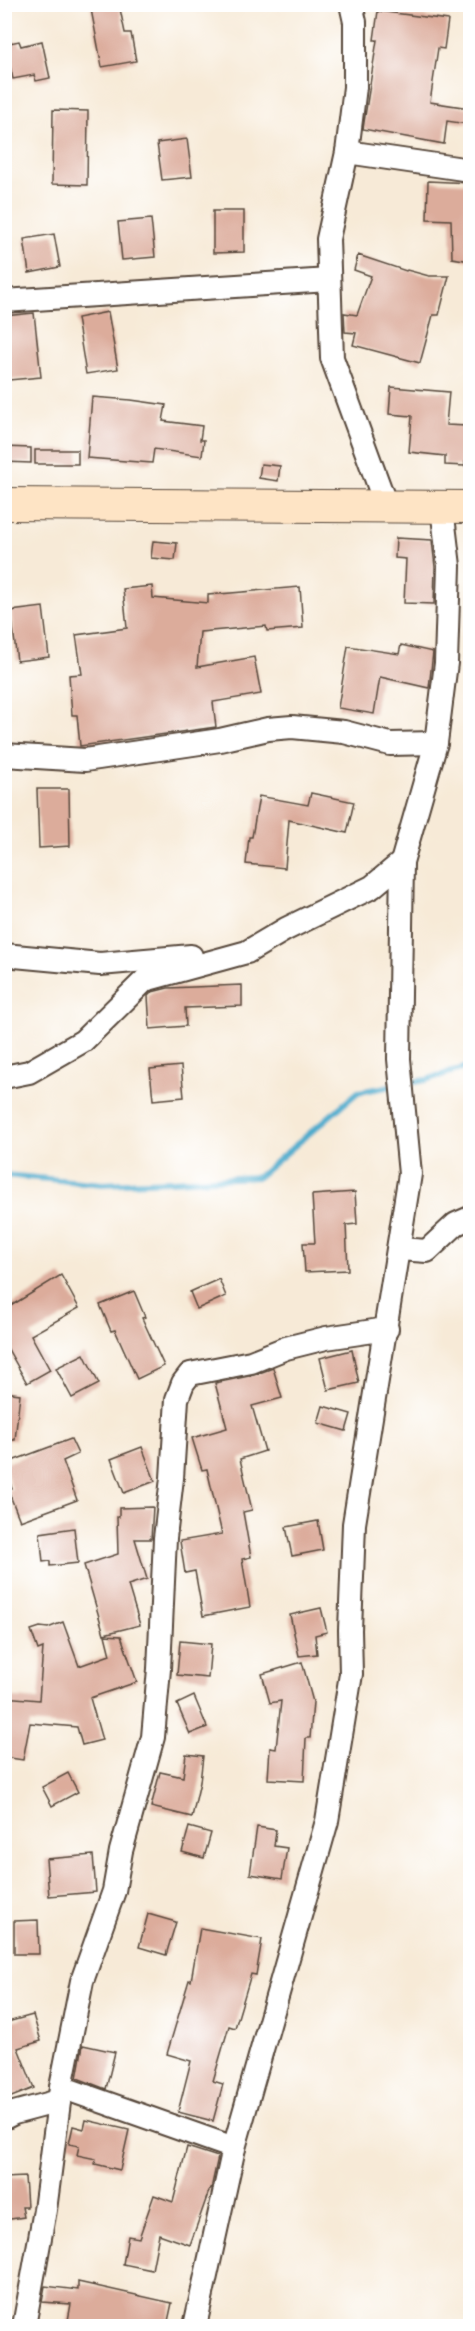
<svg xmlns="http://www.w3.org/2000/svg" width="475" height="2331" viewBox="0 0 475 2331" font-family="'IM FELL Double Pica',serif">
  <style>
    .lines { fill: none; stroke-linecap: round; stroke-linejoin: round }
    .stream { stroke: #4eabcc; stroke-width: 6 }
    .building { fill: #dcac9b }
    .minor-casing { stroke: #57473a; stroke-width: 26 }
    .secondary-casing { stroke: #57473a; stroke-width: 34 }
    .minor { stroke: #fff; stroke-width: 22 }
    .secondary { stroke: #fee4c5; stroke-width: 32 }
  </style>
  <rect width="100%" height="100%" fill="#fff"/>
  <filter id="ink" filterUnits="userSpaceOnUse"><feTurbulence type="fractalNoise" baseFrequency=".0167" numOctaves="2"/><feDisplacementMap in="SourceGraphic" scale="12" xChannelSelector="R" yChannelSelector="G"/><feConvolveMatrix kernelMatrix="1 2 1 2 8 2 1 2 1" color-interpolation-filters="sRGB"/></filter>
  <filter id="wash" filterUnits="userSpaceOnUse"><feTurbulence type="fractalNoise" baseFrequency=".008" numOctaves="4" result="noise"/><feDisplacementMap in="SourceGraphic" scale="24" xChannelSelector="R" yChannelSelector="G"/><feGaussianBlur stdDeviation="1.35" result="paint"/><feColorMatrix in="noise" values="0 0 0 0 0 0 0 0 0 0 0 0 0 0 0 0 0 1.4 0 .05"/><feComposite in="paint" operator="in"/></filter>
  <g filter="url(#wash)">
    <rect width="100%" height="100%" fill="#f7ead7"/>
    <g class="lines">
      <path class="stream" d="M4 1175 103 1184 258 1177 358 1092 426 1080 470 1066"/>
    </g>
    <g id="blocks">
      <g class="building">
        <path d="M90 4H119L125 33H131L136 61 102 67Z"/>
        <path d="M378 11 448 20 444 49 438 48 430 102 469 108 467 124 447 121 444 144 363 129 377 40H374Z"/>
        <path d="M19 41 21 46 42 41 50 78 36 81 34 75 13 79 5 44Z"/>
        <path d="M53 110 88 111 87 185 52 184Z"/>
        <path d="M187 139 192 177 162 180 157 143Z"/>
        <path d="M428 181 471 183V261L452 258 451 220 427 219Z"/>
        <path d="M213 211H244V252L213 253Z"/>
        <path d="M151 219 155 257 122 260 118 222Z"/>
        <path d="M54 234 60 267 29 273 24 239Z"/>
        <path d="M358 255 406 271 407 270 429 276H449L439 315H433L420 363 353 345 356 333 345 332 344 313 357 315 371 276 354 270Z"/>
        <path d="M108 312 118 369 86 374 77 318Z"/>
        <path d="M34 313 41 377 9 380 6 354H4V316Z"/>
        <path d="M391 387 449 392 446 425 467 426 466 446H471V462H465V466L445 465V456L409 452 412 416 389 414Z"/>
        <path d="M92 397 131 400 166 405 163 421 202 426 200 440H204L202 456 154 449 152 463 87 458Z"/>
        <path d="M4 447 31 448V463L4 462Z"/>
        <rect x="35" y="450" width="43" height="14"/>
        <path d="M261 464 280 466 278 481 259 478Z"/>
        <path d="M396 538 432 540 435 567 434 604 404 603 406 559 395 558Z"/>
        <path d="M153 541 177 543 175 560 151 558Z"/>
        <path d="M152 586 153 598 208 603V595L300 587 303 628 267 631 266 626 200 632 197 667 254 657 261 694 213 702 216 727 80 746 77 715H72L69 675 82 674 76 635 127 628 123 589Z"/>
        <path d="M43 607 49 657 17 661 11 611Z"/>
        <path d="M401 645 433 652 429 688 380 677 374 714 338 708 348 646 399 654Z"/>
        <path d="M37 789H69L70 846 39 848Z"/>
        <path d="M311 793 354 802 347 833 289 820 285 868 246 864 249 837H252L259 796 308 805Z"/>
        <path d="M242 985V1006L185 1008 186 1026 150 1029 148 996 152 992 168 988Z"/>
        <path d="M181 1066 184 1097 153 1100 150 1069Z"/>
        <path d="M355 1192 357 1224 346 1225 348 1270 305 1272 303 1243H315L312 1195Z"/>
        <path d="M61 1275 79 1308 31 1335 50 1370 27 1383 4 1342V1310Z"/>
        <path d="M219 1279 226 1296 197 1309 190 1292Z"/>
        <path d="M134 1291 145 1317 142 1318 164 1366 137 1379 115 1330 111 1331 100 1305Z"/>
        <path d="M352 1350 359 1383 328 1390 320 1358Z"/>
        <path d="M84 1354 99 1384 72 1398 56 1368Z"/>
        <path d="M273 1368 282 1398 252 1406 265 1451 240 1459 252 1510 243 1512 251 1557 242 1559 250 1607 203 1616 195 1571 185 1573 180 1541 222 1534 207 1469 202 1470 192 1438 227 1428 215 1383 254 1375Z"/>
        <path d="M4 1392 20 1394 15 1440H4Z"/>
        <path d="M323 1406 351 1414 346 1431 318 1423Z"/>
        <path d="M71 1439 78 1454 63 1461 77 1500 20 1521 8 1490 12 1489 4 1464Z"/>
        <path d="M142 1447 155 1481 124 1493 111 1459Z"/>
        <path d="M153 1507 151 1539H135L147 1579 128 1585 140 1625 104 1634 84 1565 118 1554 117 1517H119V1508Z"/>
        <path d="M318 1521 323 1550 292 1556 286 1527Z"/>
        <path d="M74 1528 78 1563 50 1566V1561L43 1562 40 1533Z"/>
        <path d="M321 1608 327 1632 315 1635 317 1654 299 1656 290 1615Z"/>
        <path d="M63 1622 79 1666 110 1655 105 1635 121 1636 137 1682 90 1698 102 1740 82 1745 77 1727 30 1723 23 1760 4 1757V1697L39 1700 43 1648 38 1650 31 1630 40 1627 48 1628Z"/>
        <path d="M180 1641 211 1644 208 1678 177 1675Z"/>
        <path d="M302 1662 313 1702 310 1738H306L304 1781 268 1779 270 1748 276 1749 281 1701 270 1703 262 1674Z"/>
        <path d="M194 1696 207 1727 190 1734 177 1704Z"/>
        <path d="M186 1754 203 1756 200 1782 192 1817 151 1807 160 1772 183 1777Z"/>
        <path d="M68 1773 78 1792 52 1806 42 1787Z"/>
        <path d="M189 1827 211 1833 204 1858 182 1852Z"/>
        <path d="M257 1827 276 1830 274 1846 287 1848 282 1879 250 1874Z"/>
        <path d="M93 1855 96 1892 49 1896 46 1859Z"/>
        <path d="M148 1914 176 1922 166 1955 139 1947Z"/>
        <path d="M38 1920 39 1954H14V1921Z"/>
        <path d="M200 1928 262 1939 256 1975 251 1974 235 2028 229 2026 213 2081 223 2084 213 2121 178 2112 191 2061 167 2054 189 1980 191 1981Z"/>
        <path d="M33 2015 41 2041 18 2048 34 2088 4 2100V2016L8 2022Z"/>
        <path d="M83 2045 115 2052 106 2089 77 2078Z"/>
        <path d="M86 2120 129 2130 120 2170 95 2164 96 2159 77 2155 79 2146 69 2144 73 2126 84 2129Z"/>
        <path d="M187 2147 218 2157 211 2189 210 2188 190 2245 159 2234 152 2270 123 2264 128 2236 139 2238 154 2195 173 2202Z"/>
        <path d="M25 2177 27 2207H22L24 2217 4 2220V2178Z"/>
        <path d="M78 2282 172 2303 167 2326H67L71 2304 42 2302 45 2286 78 2290Z"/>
      </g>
    </g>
  </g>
  <g filter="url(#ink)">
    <use href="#blocks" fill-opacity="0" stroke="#57473a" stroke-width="1.5"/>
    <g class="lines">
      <g class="minor-casing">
        <g id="minor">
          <path d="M351 4 355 22V87L347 152 328 239 332 358 387 508"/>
          <path d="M347 152 470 170"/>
          <path d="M4 301 329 280"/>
          <path d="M4 755 85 760 220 740 268 729 292 727 344 732 390 744 436 743"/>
          <path d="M4 955 100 964 191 956"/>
          <path d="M4 1077 29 1072 83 1041 145 980 247 952 286 929 372 887 402 862"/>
          <path d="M399 1249 427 1251 456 1224 470 1218"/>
          <path d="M61 2087 234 2148"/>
          <path d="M4 2118 14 2113 59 2101"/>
          <path d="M24 2326 45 2210 61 2087 82 1981 114 1891 121 1851 153 1737 159 1669 165 1538 172 1478 177 1399 183 1383 190 1374 251 1362 286 1348 326 1338 387 1329"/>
          <path d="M195 2326 234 2148 327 1821 351 1674 350 1630 354 1524 410 1174 399 1059 402 862 436 743 446 663 449 566 442 508"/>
        </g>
      </g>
      <g class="secondary-casing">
        <path id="secondary" d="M4 504 470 507"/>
      </g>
      <use href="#minor" class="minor"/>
      <use href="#secondary" class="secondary"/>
    </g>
  </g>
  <rect width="475" height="2331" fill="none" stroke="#fff" stroke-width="24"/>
</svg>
